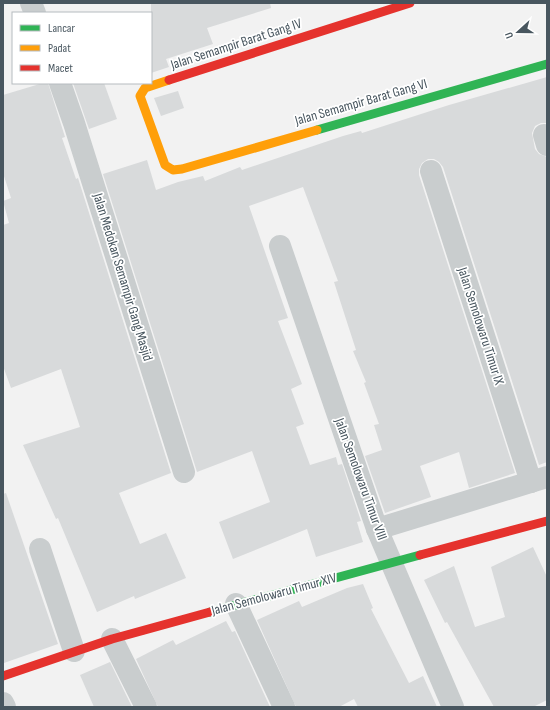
<svg xmlns="http://www.w3.org/2000/svg" width="550" height="710" viewBox="0 0 550 710" font-family="'Sofia Sans Condensed',sans-serif">
  <style>
    .building { fill: #d8dadb }
    .lines { fill: none; stroke-linecap: round; stroke-linejoin: round }
    .street { stroke: #c9cdce; stroke-width: 22 }
    .fast { stroke: #30b455; stroke-width: 9 }
    .slow { stroke: #ff9f0a; stroke-width: 9 }
    .jam { stroke: #e5322d; stroke-width: 9 }
    .labels { text-anchor: middle; dominant-baseline: central; stroke-width: 3.5; stroke-linejoin: round; paint-order: stroke }
    .street-label { font-size: 14px; fill: #48565f; stroke: #fff }
  </style>
  <rect width="100%" height="100%" fill="#f2f2f2"/>
  <g class="building">
    <path d="M151 3H270L271 8 207 28 213 44 166 59 169 67 151 73Z"/>
    <path d="M547 77V123H541L535 126 532 133 535 149 539 154 547 157V462L539 465 443 167 439 162 434 159H428L422 163 419 169V175L515 473 469 488 459 452 420 466 431 497 385 513 365 456 382 450 374 425 379 424 364 383 366 382 353 351 356 350 334 282 338 281 303 187 249 206 288 318 278 321 302 384 291 389 304 424 296 427 310 465 336 457 338 465 342 464 361 521 357 522 363 542 316 557 307 529 233 559 219 522 270 502 252 451 197 472 103 174 147 160 156 190 178 182 203 176 205 181 240 167 242 170 343 136 361 131 362 133 449 105Z"/>
    <path d="M43 83H48L65 137 62 138 76 179 78 178 171 473 119 493 140 544 166 533 186 578 135 599 134 596 97 612 58 518 56 519 23 445 80 427 61 369 11 388 3 366V225L9 223 3 201 11 198 3 173V95Z"/>
    <path d="M73 83H104L117 119 89 129Z"/>
    <path d="M178 91 184 108 161 116 154 98Z"/>
    <path d="M6 493 58 644 4 663 3 494Z"/>
    <path d="M533 547 547 577V700L533 707H494L447 622 445 623 424 580 454 566 475 627 505 617 491 567Z"/>
    <path d="M363 584 373 608 371 609 409 683 423 676 437 707H358L354 699 339 707H296L257 620 299 601 302 607 347 588Z"/>
    <path d="M226 621 232 632 235 631 270 707H158L136 659 173 640 176 645Z"/>
    <path d="M110 662 132 707H94L80 675Z"/>
  </g>
  <g class="lines">
    <g class="street">
      <path d="M31 3 35 13"/>
      <path d="M60 83 74 123 184 472"/>
      <path d="M544 135 547 145"/>
      <path d="M431 171 531 482"/>
      <path d="M280 246 377 529 453 707"/>
      <path d="M377 529 547 477"/>
      <path d="M40 549 74 651"/>
      <path d="M236 604 284 707"/>
      <path d="M112 639 146 707"/>
      <path d="M3 703 5 707"/>
    </g>
    <g class="fast">
      <path d="M317 130 547 64"/>
      <path d="M210 612 420 555"/>
    </g>
    <path class="slow" d="M169 80 145 88 140 96 165 165 173 170 182 169 317 130"/>
    <g class="jam">
      <path d="M169 80 410 3"/>
      <path d="M420 555 547 521"/>
      <path d="M3 676 112 639 210 612"/>
    </g>
  </g>
  <g class="labels">
    <g class="street-label">
      <text transform="translate(236 44) rotate(-18)">Jalan Semampir Barat Gang IV</text>
      <text transform="translate(361 102) rotate(-16)">Jalan Semampir Barat Gang VI</text>
      <text transform="translate(123 277) rotate(73)">Jalan Medokan Semampir Gang Masjid</text>
      <text transform="translate(481 326) rotate(72)">Jalan Semolowaru Timur IX</text>
      <text transform="translate(361 479) rotate(70)">Jalan Semolowaru Timur VIII</text>
      <text transform="translate(274 594) rotate(-15)">Jalan Semolowaru Timur XIV</text>
    </g>
  </g>
  <rect width="550" height="710" fill="none" stroke="#48565f" stroke-width="8"/>
  <rect x="12" y="12" width="140" height="72" fill="#ffffff" stroke="#b6bbbf"/>
  <rect x="20" y="25" width="20" height="6" fill="#30b455" stroke="#b6bbbf"/>
  <text x="48" y="32" font-size="12" fill="#48565f">Lancar</text>
  <rect x="20" y="45" width="20" height="6" fill="#ff9f0a" stroke="#b6bbbf"/>
  <text x="48" y="52" font-size="12" fill="#48565f">Padat</text>
  <rect x="20" y="65" width="20" height="6" fill="#e5322d" stroke="#b6bbbf"/>
  <text x="48" y="72" font-size="12" fill="#48565f">Macet</text>
  <g transform="translate(518 32) rotate(249)" stroke="#ffffff" stroke-width="3" paint-order="stroke">
  <path d="M0-3L7 15L0 10L-7 15Z" fill="#48565f"/>
  <text y="-6" font-size="11" font-weight="bold" text-anchor="middle" fill="#48565f">U</text>
  </g>
</svg>
